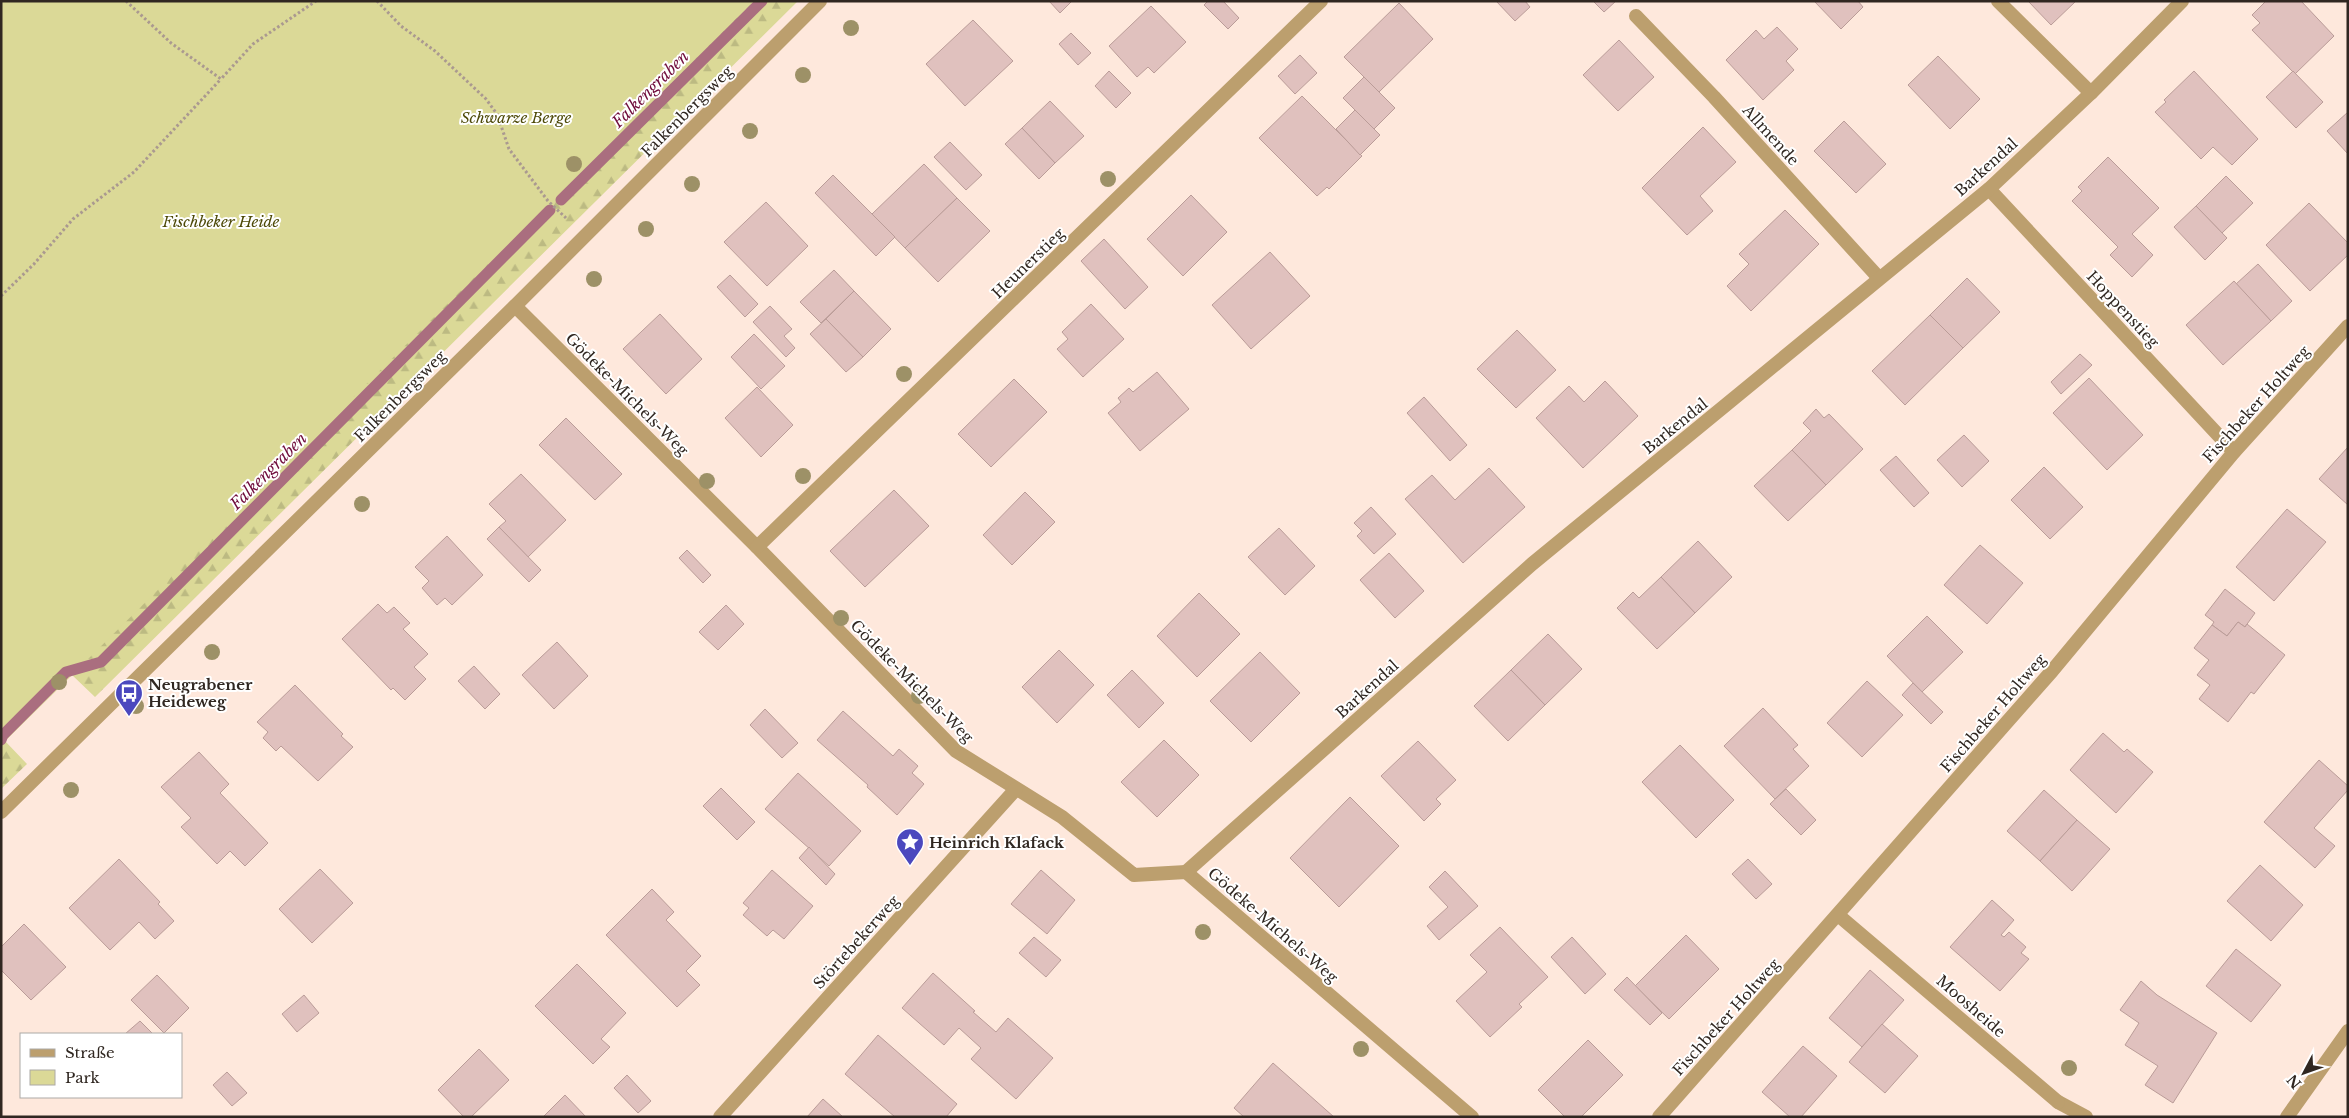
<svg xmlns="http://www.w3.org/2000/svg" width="2349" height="1118" viewBox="0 0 2349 1118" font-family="'Libre Baskerville',serif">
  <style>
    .forest { fill: url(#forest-firs) }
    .green { fill: #dbd997 }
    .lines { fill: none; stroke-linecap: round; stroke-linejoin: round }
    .stream { stroke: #aa6e7f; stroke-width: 11 }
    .building { fill: #e0c1be; stroke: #ba9c98 }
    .path { stroke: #aa9990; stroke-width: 3; stroke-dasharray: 2.5 2.5; stroke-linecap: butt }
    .pedestrian { stroke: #bc9f6e; stroke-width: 14 }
    .minor { stroke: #bc9f6e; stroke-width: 14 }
    .tertiary { stroke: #bc9f6e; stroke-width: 14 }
    .tree { fill: #9d9167 }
    .labels { text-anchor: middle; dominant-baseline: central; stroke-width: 4; stroke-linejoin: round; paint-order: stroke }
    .street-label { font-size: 15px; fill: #302721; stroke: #fff }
    .park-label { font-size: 15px; font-style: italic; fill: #4d4907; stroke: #fff }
    .poi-label { font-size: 15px; font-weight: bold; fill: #302721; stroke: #fff; text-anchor: start }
    .water-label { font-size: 16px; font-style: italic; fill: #700d3c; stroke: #fff }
  </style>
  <defs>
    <pattern id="forest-firs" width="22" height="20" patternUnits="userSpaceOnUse" patternTransform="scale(1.25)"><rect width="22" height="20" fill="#dbd997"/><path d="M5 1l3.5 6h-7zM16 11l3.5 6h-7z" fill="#bcba82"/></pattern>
  </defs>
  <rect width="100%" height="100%" fill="#fee8dc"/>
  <path class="forest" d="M432 1H798L95 697 72 675 5 741 27 764 1 789V463Z"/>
  <path class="green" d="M1 1H754L1 745Z"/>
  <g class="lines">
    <g class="stream">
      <path d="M561 200 762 1"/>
      <path d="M1 740 3 735 66 672 101 662 550 210"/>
    </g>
  </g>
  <g class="building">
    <path d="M1049 1H1072L1060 13Z"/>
    <path d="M1208 1H1223L1239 18 1228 29 1204 5Z"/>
    <path d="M1496 1H1525L1530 7 1515 21Z"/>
    <path d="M1593 1H1616L1604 12Z"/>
    <path d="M1814 1H1858L1863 7 1841 29Z"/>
    <path d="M2028 1H2076L2051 25Z"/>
    <path d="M2266 1H2301L2334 36 2295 74 2252 30 2260 23 2252 15Z"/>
    <path d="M1399 3 1433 39 1379 92 1344 57Z"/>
    <path d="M1151 6 1186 42 1154 73 1148 67 1137 77 1109 46Z"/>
    <path d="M973 20 1013 61 965 106 926 64Z"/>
    <path d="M1777 27 1798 49 1786 61 1794 70 1763 100 1726 60 1756 30 1764 39Z"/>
    <path d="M1071 33 1091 53 1078 65 1059 44Z"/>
    <path d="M1619 40 1654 77 1618 111 1583 75Z"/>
    <path d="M1300 55 1317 73 1295 94 1278 76Z"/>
    <path d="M1938 56 1980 99 1950 129 1908 85Z"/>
    <path d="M1109 71 1131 93 1116 108 1095 86Z"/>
    <path d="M2194 71 2258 139 2232 165 2213 147 2201 159 2155 112 2166 102 2164 100Z"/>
    <path d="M2293 71 2323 102 2296 128 2266 97Z"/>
    <path d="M1364 77 1395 108 1374 129 1343 98Z"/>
    <path d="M1302 96 1362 156 1329 189 1327 187 1317 196 1259 138Z"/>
    <path d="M1050 101 1084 136 1055 163 1022 128Z"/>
    <path d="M1355 110 1380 135 1360 155 1336 129Z"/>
    <path d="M2348 112V154L2327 131Z"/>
    <path d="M1844 121 1886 164 1856 193 1814 151Z"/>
    <path d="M1703 127 1736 162 1700 196 1713 211 1687 235 1642 188Z"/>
    <path d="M1022 128 1055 163 1039 179 1005 144Z"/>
    <path d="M950 142 982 175 966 190 934 157Z"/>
    <path d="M2108 157 2159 208 2132 234 2153 255 2132 277 2110 255 2118 247 2072 201 2082 191 2078 187Z"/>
    <path d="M924 164 957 198 905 248 872 214Z"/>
    <path d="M833 175 895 237 876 256 815 193Z"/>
    <path d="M2226 176 2253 203 2222 233 2196 206Z"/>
    <path d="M1191 195 1227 232 1183 276 1147 239Z"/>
    <path d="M957 198 990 231 938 282 905 248Z"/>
    <path d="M766 202 808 246 767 286 724 242Z"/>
    <path d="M2309 203 2348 243V255L2310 291 2266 245Z"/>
    <path d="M2196 206 2227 238 2205 260 2174 227Z"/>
    <path d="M1785 210 1819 244 1751 311 1727 286 1749 264 1739 254Z"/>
    <path d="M1104 239 1148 287 1125 309 1081 261Z"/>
    <path d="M1270 252 1310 296 1251 349 1212 305Z"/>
    <path d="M2258 264 2292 301 2271 321 2236 284Z"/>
    <path d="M834 270 854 291 821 323 800 302Z"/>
    <path d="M730 275 758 304 745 317 717 287Z"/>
    <path d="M1967 278 2000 312 1963 348 1930 315Z"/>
    <path d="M2234 281 2271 321 2223 365 2186 325Z"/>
    <path d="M854 291 891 329 863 357 826 319Z"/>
    <path d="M1091 304 1124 339 1083 377 1057 349 1068 339 1062 332Z"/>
    <path d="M770 306 792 329 784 336 795 348 786 357 753 322Z"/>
    <path d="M660 314 702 359 666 394 623 349Z"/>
    <path d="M1930 315 1963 348 1905 405 1872 371Z"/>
    <path d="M826 319 863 357 846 372 810 334Z"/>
    <path d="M1517 330 1556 370 1516 408 1477 369Z"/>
    <path d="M754 334 785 366 761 389 731 357Z"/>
    <path d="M2080 354 2092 365 2061 394 2051 382Z"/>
    <path d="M1157 372 1189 409 1140 451 1108 413 1121 402 1118 398 1129 388 1133 392Z"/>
    <path d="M2089 378 2143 435 2107 470 2053 413Z"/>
    <path d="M1014 379 1047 412 991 467 958 434Z"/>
    <path d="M1605 381 1638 416 1583 468 1536 418 1569 386 1584 402Z"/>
    <path d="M757 387 793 425 761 457 725 418Z"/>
    <path d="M1424 397 1467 445 1450 461 1407 413Z"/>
    <path d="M1816 409 1824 418 1829 414 1863 449 1826 485 1792 450 1811 431 1803 423Z"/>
    <path d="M566 418 622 474 595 500 539 445Z"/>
    <path d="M1964 435 1989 461 1962 487 1937 460Z"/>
    <path d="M2348 447V505L2319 479Z"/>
    <path d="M1792 450 1826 485 1788 521 1754 486Z"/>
    <path d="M1896 456 1929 493 1914 507 1880 470Z"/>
    <path d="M2044 467 2083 507 2050 539 2011 500Z"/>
    <path d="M1489 468 1525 507 1463 563 1405 499 1432 475 1455 500Z"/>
    <path d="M521 474 566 520 528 557 499 527 506 521 489 504Z"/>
    <path d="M894 490 929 526 865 587 830 551Z"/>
    <path d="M1025 492 1055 522 1012 565 983 535Z"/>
    <path d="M1371 507 1396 534 1374 554 1357 536 1362 531 1354 523Z"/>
    <path d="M2287 509 2326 542 2274 601 2236 567Z"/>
    <path d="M499 527 541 570 529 582 487 539Z"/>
    <path d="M1279 528 1315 566 1285 595 1248 557Z"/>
    <path d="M447 536 483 575 452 605 445 598 437 605 422 588 429 581 415 567Z"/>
    <path d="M1698 541 1732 577 1695 613 1661 577Z"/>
    <path d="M1980 545 2023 583 1987 624 1944 585Z"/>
    <path d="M687 550 711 575 703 583 679 558Z"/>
    <path d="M1389 553 1424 591 1395 618 1360 580Z"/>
    <path d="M1661 577 1695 613 1657 649 1617 608 1633 592 1639 598Z"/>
    <path d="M2225 589 2255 613 2245 627 2238 622 2227 636 2212 625 2214 622 2205 615Z"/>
    <path d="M1199 593 1240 634 1197 677 1157 636Z"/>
    <path d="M378 604 387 613 394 607 410 623 403 629 428 654 414 667 426 679 405 700 393 688 391 690 342 639Z"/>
    <path d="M726 605 744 624 718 650 699 632Z"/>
    <path d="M1927 616 1963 652 1922 692 1887 656Z"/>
    <path d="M2238 622 2245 627 2247 624 2285 655 2254 694 2251 692 2228 722 2199 699 2210 685 2197 675 2209 660 2194 648 2212 625 2227 636Z"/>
    <path d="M1548 634 1582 669 1545 705 1511 670Z"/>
    <path d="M557 642 588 676 554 709 522 675Z"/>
    <path d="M1059 650 1094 685 1057 723 1022 687Z"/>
    <path d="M1260 652 1300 693 1251 742 1210 701Z"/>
    <path d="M474 666 500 694 485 709 458 681Z"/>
    <path d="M1132 670 1164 703 1139 728 1107 695Z"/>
    <path d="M1511 670 1545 705 1508 741 1474 706Z"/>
    <path d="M1867 681 1903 715 1862 757 1827 723Z"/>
    <path d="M1913 683 1943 712 1931 724 1902 695Z"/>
    <path d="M295 685 343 734 341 736 353 747 318 781 281 746 276 751 263 738 268 732 257 722Z"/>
    <path d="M1763 708 1798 745 1793 749 1809 766 1775 799 1724 746Z"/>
    <path d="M765 709 798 743 782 758 750 725Z"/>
    <path d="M843 711 893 756 899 749 918 766 912 773 924 784 897 815 867 787 868 785 817 740Z"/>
    <path d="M2103 733 2124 752 2127 749 2153 772 2116 813 2070 770Z"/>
    <path d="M1164 740 1199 775 1157 817 1121 782Z"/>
    <path d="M1418 741 1456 780 1436 799 1441 804 1424 821 1381 776Z"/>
    <path d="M1680 745 1734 800 1696 838 1642 782Z"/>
    <path d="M199 752 229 784 220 793 268 843 245 866 230 851 217 864 181 827 191 818 161 787Z"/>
    <path d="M2319 760 2348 786V790L2314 828 2335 846 2315 868 2264 822Z"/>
    <path d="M798 773 861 831 829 866 765 809Z"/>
    <path d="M721 788 755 822 737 840 703 806Z"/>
    <path d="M1786 789 1816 820 1801 835 1770 804Z"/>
    <path d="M2044 790 2077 820 2040 861 2007 831Z"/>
    <path d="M1350 797 1399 846 1339 907 1290 858Z"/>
    <path d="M2077 820 2110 849 2072 891 2040 861Z"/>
    <path d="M809 847 835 874 826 885 799 858Z"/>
    <path d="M119 859 160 902 158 904 174 921 155 939 139 922 110 950 69 908Z"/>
    <path d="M1748 859 1772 884 1756 899 1732 874Z"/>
    <path d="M2260 865 2303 905 2271 941 2227 901Z"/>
    <path d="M320 869 353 903 312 943 279 909Z"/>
    <path d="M772 870 813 906 784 939 773 930 767 936 743 915 749 908 743 903Z"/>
    <path d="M1041 870 1075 900 1047 934 1011 904Z"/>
    <path d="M1445 871 1478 906 1439 940 1427 926 1448 907 1429 887Z"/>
    <path d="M652 889 674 912 666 920 701 956 686 971 700 985 677 1007 606 935Z"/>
    <path d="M1992 900 2014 920 2001 935 2004 937 2009 932 2026 947 2021 953 2029 959 2000 991 1950 947Z"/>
    <path d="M24 924 66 967 31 1000 1 970V947Z"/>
    <path d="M1500 927 1548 977 1519 1004 1522 1007 1490 1037 1456 1001 1487 972 1470 955Z"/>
    <path d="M1686 935 1719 969 1669 1019 1635 986Z"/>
    <path d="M1034 937 1061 960 1046 977 1019 953Z"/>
    <path d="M1572 937 1606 974 1585 994 1551 957Z"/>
    <path d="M2236 949 2281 985 2251 1022 2206 986Z"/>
    <path d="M577 964 626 1013 601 1039 610 1047 593 1064 535 1006Z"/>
    <path d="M1870 970 1904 1000 1862 1047 1829 1018Z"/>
    <path d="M933 973 975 1011 973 1012 996 1032 1008 1018 1053 1058 1016 1099 971 1059 981 1048 959 1028 944 1045 902 1008Z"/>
    <path d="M157 975 189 1008 164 1033 131 1000Z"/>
    <path d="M1627 977 1662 1013 1650 1025 1614 990Z"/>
    <path d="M2141 981 2157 995 2217 1033 2173 1103 2145 1085 2158 1066 2125 1045 2139 1023 2120 1010Z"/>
    <path d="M304 995 319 1013 297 1032 282 1014Z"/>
    <path d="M140 1021 153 1034H125Z"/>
    <path d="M1882 1024 1918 1056 1885 1093 1849 1062Z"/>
    <path d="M878 1035 957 1104 946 1117H895L845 1074Z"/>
    <path d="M1588 1040 1623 1075 1581 1117H1565L1538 1090Z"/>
    <path d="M1803 1046 1837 1076 1801 1117H1790L1762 1092Z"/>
    <path d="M479 1049 509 1080 471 1117H464L438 1090Z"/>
    <path d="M1273 1063 1334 1117H1244L1234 1108Z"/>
    <path d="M227 1072 247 1093 232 1106 213 1085Z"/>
    <path d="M627 1075 651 1101 638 1113 614 1088Z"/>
    <path d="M565 1095 586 1117H543Z"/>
    <path d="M823 1099 843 1117H807Z"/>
  </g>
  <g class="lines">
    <g class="path">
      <path d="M126 1 171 43 221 79 253 44 316 1"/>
      <path d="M377 1 401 26 435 51 486 99 497 114 509 149 548 201 566 218"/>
      <path d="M1 296 34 264 73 219 134 172 221 79"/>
    </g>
    <path class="pedestrian" d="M2058 1102 2086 1117"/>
    <g class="minor">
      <path d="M1998 1 2091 93"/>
      <path d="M1636 16 1714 97 1879 278"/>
      <path d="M1989 189 2234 452"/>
      <path d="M515 306 757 547 956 751 1062 817 1134 875 1186 872 1472 1117"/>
      <path d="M757 547 1321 1"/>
      <path d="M1186 872 1532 564 1989 189 2091 93 2182 1"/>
      <path d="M1838 915 2058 1102"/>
      <path d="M720 1117 1016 789"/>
      <path d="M1659 1117 2052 671 2234 452 2348 326"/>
      <path d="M2287 1117 2348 1031"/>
    </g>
    <path class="tertiary" d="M1 812 515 306 820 1"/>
  </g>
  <g class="tree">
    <circle cx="851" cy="28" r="8"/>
    <circle cx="803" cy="75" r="8"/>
    <circle cx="750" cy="131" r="8"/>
    <circle cx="574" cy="164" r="8"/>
    <circle cx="1108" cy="179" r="8"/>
    <circle cx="692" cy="184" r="8"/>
    <circle cx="646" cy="229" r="8"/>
    <circle cx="594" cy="279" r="8"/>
    <circle cx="904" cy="374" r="8"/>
    <circle cx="803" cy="476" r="8"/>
    <circle cx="707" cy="481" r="8"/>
    <circle cx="362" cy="504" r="8"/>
    <circle cx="841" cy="618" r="8"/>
    <circle cx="212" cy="652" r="8"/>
    <circle cx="59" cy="682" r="8"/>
    <circle cx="919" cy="696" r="8"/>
    <circle cx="136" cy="706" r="8"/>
    <circle cx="71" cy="790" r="8"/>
    <circle cx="1203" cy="932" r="8"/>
    <circle cx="1361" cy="1049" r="8"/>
    <circle cx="2069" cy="1068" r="8"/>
  </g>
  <defs>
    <g id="bus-pin" transform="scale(1.4375)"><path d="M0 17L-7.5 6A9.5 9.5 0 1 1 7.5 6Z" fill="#4b48be" stroke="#fff"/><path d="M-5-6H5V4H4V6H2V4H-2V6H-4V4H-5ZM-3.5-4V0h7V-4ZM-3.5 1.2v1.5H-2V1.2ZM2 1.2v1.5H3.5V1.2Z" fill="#fff"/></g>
    <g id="sight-pin" transform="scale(1.4375)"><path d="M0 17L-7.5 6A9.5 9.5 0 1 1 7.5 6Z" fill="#4b48be" stroke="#fff"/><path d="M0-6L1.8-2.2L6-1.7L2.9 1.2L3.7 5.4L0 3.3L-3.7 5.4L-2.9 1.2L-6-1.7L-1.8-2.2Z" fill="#fff"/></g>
  </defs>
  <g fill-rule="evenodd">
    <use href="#bus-pin" x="129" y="693"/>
    <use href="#sight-pin" x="910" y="842"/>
  </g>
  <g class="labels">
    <g class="street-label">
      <text transform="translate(687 111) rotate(-45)">Falkenbergsweg</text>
      <text transform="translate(1771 135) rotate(48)">Allmende</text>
      <text transform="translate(1986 167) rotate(-42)">Barkendal</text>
      <text transform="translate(1028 263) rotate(-44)">Heunerstieg</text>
      <text transform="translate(2123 309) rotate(47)">Hoppenstieg</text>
      <text transform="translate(627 394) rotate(45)">Gödeke-Michels-Weg</text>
      <text transform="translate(400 396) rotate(-45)">Falkenbergsweg</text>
      <text transform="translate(2256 404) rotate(-48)">Fischbeker Holtweg</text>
      <text transform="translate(1675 426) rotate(-39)">Barkendal</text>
      <text transform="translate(912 681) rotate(45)">Gödeke-Michels-Weg</text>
      <text transform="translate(1367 689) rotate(-42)">Barkendal</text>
      <text transform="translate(1993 713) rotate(-49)">Fischbeker Holtweg</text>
      <text transform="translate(1273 925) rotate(41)">Gödeke-Michels-Weg</text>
      <text transform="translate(856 942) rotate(-48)">Störtebekerweg</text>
      <text transform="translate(1971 1006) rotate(41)">Moosheide</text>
      <text transform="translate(1726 1017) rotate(-48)">Fischbeker Holtweg</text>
    </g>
    <g class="park-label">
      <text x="516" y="117">Schwarze Berge</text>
      <text x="221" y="221">Fischbeker Heide</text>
    </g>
    <g class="poi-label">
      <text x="148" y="684">Neugrabener<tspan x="148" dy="17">Heideweg</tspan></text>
      <text x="929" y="842">Heinrich Klafack</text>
    </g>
    <g class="water-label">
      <text transform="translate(650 89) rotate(-45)">Falkengraben</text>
      <text transform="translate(268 471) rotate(-45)">Falkengraben</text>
    </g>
  </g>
  <rect width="2349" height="1118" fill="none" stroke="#302721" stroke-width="5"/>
  <rect x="20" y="1033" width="162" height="65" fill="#ffffff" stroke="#aca9a6"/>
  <rect x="30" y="1049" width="25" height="8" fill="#bc9f6e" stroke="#aca9a6"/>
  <text x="65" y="1058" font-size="15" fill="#302721">Straße</text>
  <rect x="30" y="1070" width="25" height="15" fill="#dbd997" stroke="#aca9a6"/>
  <text x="65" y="1083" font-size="15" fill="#302721">Park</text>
  <g transform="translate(2304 1073) rotate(229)" stroke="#ffffff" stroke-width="4" paint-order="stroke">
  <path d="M0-4L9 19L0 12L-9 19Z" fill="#302721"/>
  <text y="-8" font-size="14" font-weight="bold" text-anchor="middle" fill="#302721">N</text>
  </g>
</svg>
